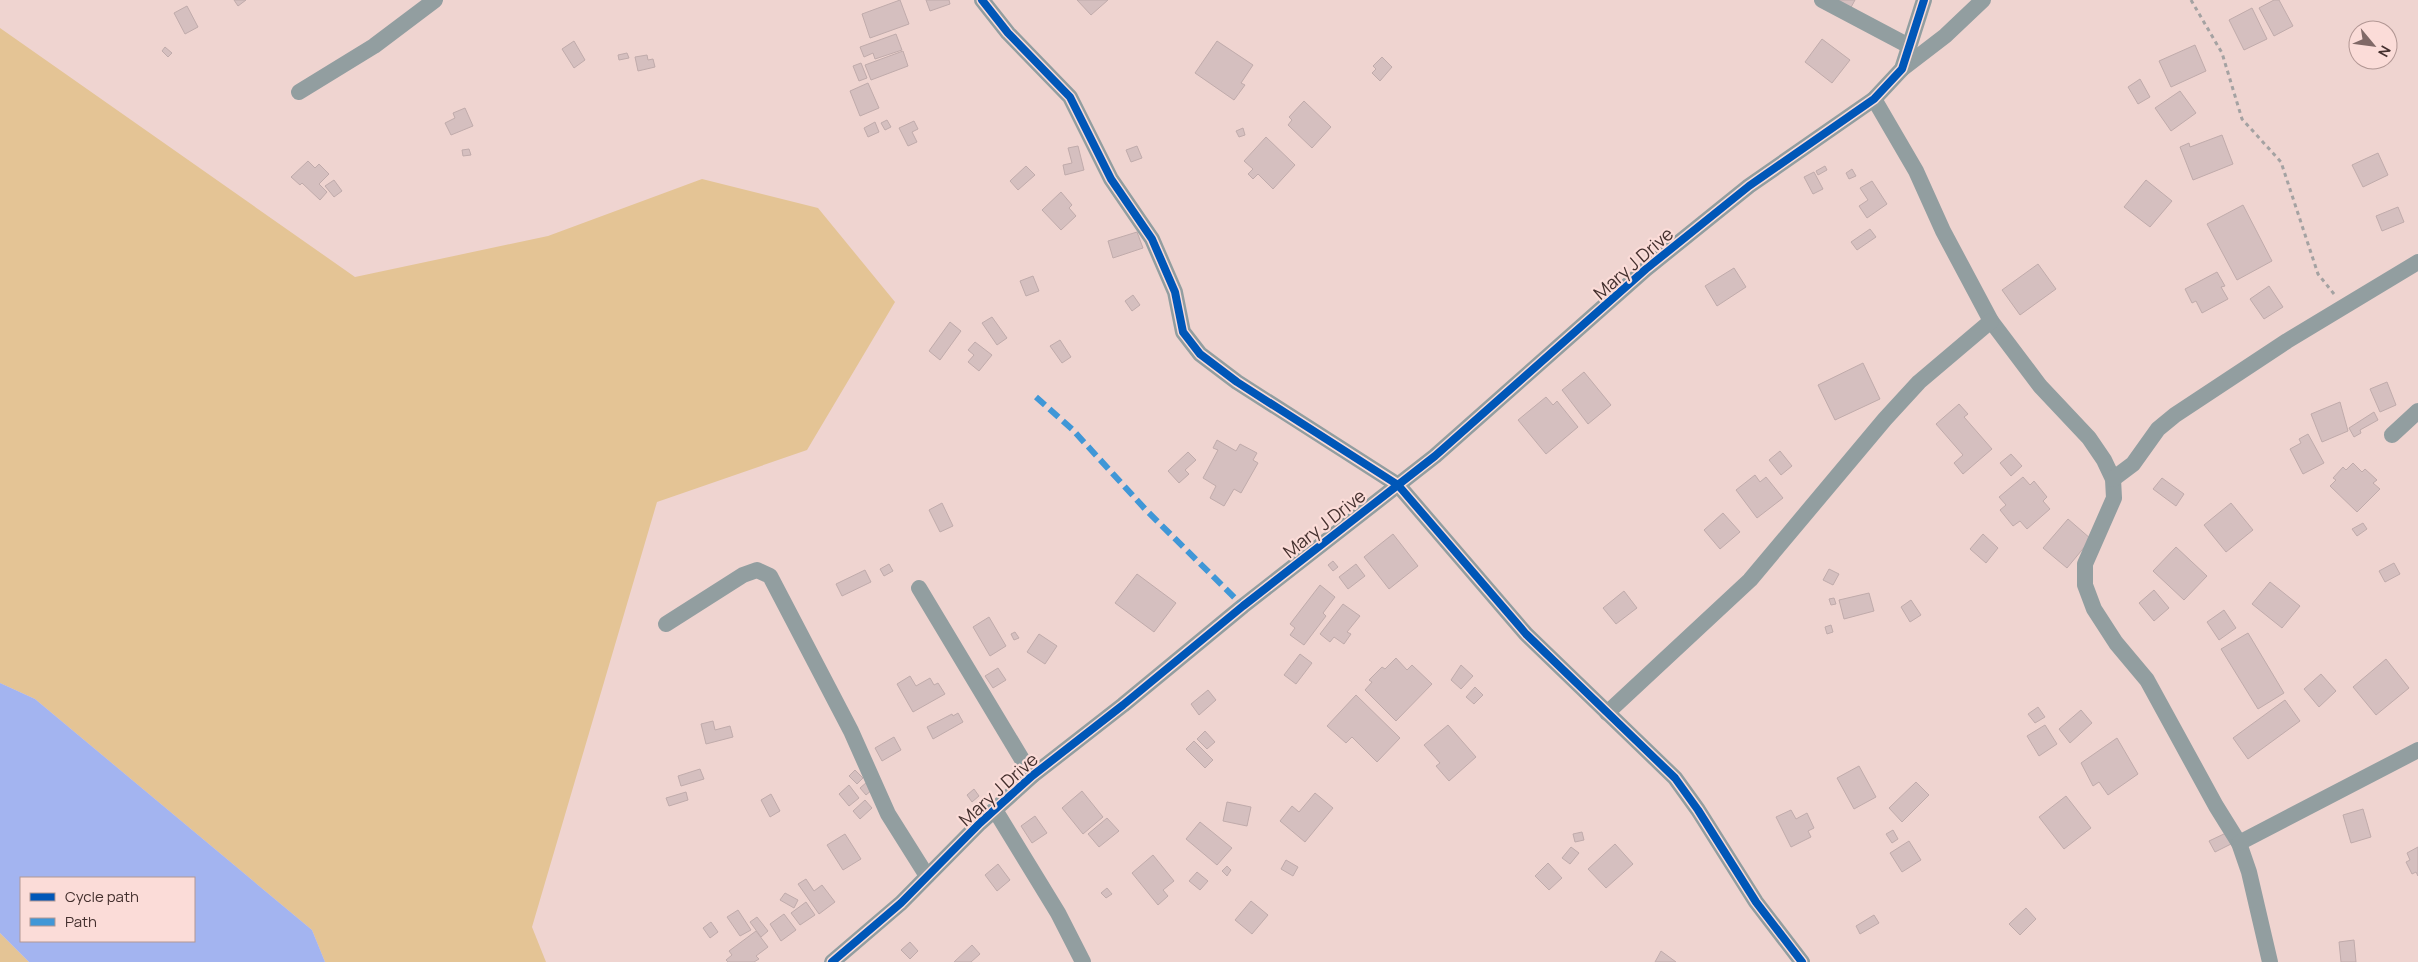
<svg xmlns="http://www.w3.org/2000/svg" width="2418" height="962" viewBox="0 0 2418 962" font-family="Manrope,sans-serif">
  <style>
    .green { fill: #e4c495 }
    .water { fill: #a3b4f0; fill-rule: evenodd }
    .building { fill: #d5bfbf; stroke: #c0abab }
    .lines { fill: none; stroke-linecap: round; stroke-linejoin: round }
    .path { stroke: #a4a2a2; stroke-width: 3; stroke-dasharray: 4 4; stroke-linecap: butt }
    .street { stroke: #929ea0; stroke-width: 16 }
    .quiet { stroke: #4097d7; stroke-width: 6; stroke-dasharray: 12 6; stroke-linecap: butt }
    .cycleway-casing { stroke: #fbdcd8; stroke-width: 11 }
    .cycleway { stroke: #0057b8; stroke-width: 8 }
    .labels { text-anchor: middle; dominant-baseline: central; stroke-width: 4.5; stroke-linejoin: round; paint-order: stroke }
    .street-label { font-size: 18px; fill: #44302e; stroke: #fbdcd8 }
  </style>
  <rect width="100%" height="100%" fill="#efd4d0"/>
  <g class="green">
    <path d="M0 28 355 277 548 236 702 179 818 208 895 302 807 450 657 502 532 927 546 962H325L312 930 35 699 0 683Z"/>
    <path d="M0 933 29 962H0Z"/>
  </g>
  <path class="water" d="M0 683 35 699 312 930 325 962H29L0 933ZM21 878H194V941H21Z"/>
  <g class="building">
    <path d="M234 0H246L238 6Z"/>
    <path d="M900 0 909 24 870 38 862 14Z"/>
    <path d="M926 0H949L950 4 930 11Z"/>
    <path d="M1077 0H1108L1091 15Z"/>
    <path d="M1829 0H1855L1849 11Z"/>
    <path d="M2274 0H2279L2293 26 2274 36 2259 8Z"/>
    <path d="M187 6 198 27 185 34 174 13Z"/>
    <path d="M2252 8 2267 39 2244 50 2229 20Z"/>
    <path d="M896 34 902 50 875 59 873 53 864 57 860 47Z"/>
    <path d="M1822 39 1850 60 1832 83 1805 62Z"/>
    <path d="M574 41 585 60 574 68 562 49Z"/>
    <path d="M1217 41 1253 65 1241 83 1245 85 1234 100 1195 73Z"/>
    <path d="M2195 45 2206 71 2171 87 2159 61Z"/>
    <path d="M165 47 172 53 168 57 162 51Z"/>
    <path d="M903 51 908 66 871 80 865 65Z"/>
    <path d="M627 53 629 58 619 60 618 55Z"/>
    <path d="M647 55 648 60 653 59 655 67 638 71 635 57Z"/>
    <path d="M1382 57 1392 67 1380 81 1372 73 1376 69 1373 66Z"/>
    <path d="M861 63 867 78 859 81 853 66Z"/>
    <path d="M2140 79 2150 97 2138 104 2128 87Z"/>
    <path d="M868 83 879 108 860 116 850 91Z"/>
    <path d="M2180 91 2196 113 2171 131 2155 108Z"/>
    <path d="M1304 101 1331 127 1312 148 1288 125 1292 120 1289 117Z"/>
    <path d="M465 108 473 126 451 135 445 123 455 118 453 113Z"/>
    <path d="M887 120 891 127 885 130 881 123Z"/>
    <path d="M914 121 918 129 912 132 917 142 908 146 899 128Z"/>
    <path d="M875 122 879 132 868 137 864 128Z"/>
    <path d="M1243 128 1245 135 1239 137 1236 131Z"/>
    <path d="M2222 135 2233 164 2193 180 2180 147 2189 143 2190 147Z"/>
    <path d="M1266 137 1295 165 1273 189 1258 174 1253 179 1248 174 1253 169 1244 161Z"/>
    <path d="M1078 146 1084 170 1065 175 1063 165 1072 163 1068 148Z"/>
    <path d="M1137 146 1142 158 1131 162 1126 150Z"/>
    <path d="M469 149 471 155 463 156 462 150Z"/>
    <path d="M2378 153 2388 175 2363 187 2352 165Z"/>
    <path d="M308 161 315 168 319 164 329 174 319 184 327 192 320 200 302 183 300 185 291 177Z"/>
    <path d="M1026 166 1035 175 1018 190 1010 181Z"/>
    <path d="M1825 166 1827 170 1818 175 1816 171Z"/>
    <path d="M1852 169 1856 176 1849 179 1846 173Z"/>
    <path d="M1814 172 1823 189 1813 194 1804 177Z"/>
    <path d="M334 180 342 191 334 197 325 186Z"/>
    <path d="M2146 180 2172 201 2150 227 2124 207Z"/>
    <path d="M1872 181 1887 204 1867 218 1859 206 1868 200 1860 188Z"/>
    <path d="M1061 192 1072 205 1069 208 1076 216 1061 230 1042 210Z"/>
    <path d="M2243 205 2272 261 2237 280 2207 224Z"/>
    <path d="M2398 207 2404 222 2382 231 2376 216Z"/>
    <path d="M1870 229 1876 237 1857 250 1851 242Z"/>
    <path d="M1137 232 1143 248 1113 258 1108 241Z"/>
    <path d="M2038 264 2056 289 2020 315 2002 290Z"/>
    <path d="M1734 268 1746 287 1717 306 1705 286Z"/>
    <path d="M2217 272 2225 286 2221 287 2228 299 2202 313 2196 301 2192 303 2185 289Z"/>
    <path d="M1033 276 1039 291 1026 296 1020 281Z"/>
    <path d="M2269 286 2283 307 2264 319 2250 299Z"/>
    <path d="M1133 295 1140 305 1132 311 1125 301Z"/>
    <path d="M992 317 1007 338 997 345 982 323Z"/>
    <path d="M950 322 961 331 940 360 929 351Z"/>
    <path d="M1060 340 1071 357 1062 363 1050 346Z"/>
    <path d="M975 342 992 355 979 371 968 362 974 355 968 350Z"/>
    <path d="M1863 363 1880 399 1835 420 1818 385Z"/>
    <path d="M1584 372 1611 405 1588 424 1562 390Z"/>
    <path d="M2387 382 2396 405 2380 412 2370 389Z"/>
    <path d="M1546 397 1553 405 1557 401 1578 427 1546 454 1518 420Z"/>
    <path d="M2340 402 2348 431 2322 442 2311 414Z"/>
    <path d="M1959 404 1968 414 1964 417 1992 449 1963 474 1954 463 1963 455 1936 424Z"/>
    <path d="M2374 412 2378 420 2360 430 2361 433 2354 437 2349 428Z"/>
    <path d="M2308 434 2324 463 2303 474 2290 449 2301 443 2299 439Z"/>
    <path d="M1217 440 1236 451 1240 444 1257 453 1253 460 1258 463 1241 493 1234 489 1224 506 1210 498 1216 486 1203 478 1218 450 1213 448Z"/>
    <path d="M1780 451 1792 466 1781 475 1769 460Z"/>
    <path d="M1188 452 1196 460 1185 470 1189 474 1179 483 1168 471Z"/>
    <path d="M2011 454 2022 466 2011 476 2000 463Z"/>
    <path d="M2353 463 2362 472 2365 469 2377 480 2373 483 2380 489 2357 512 2330 486 2336 480 2333 478 2343 467 2346 470Z"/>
    <path d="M1755 475 1760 482 1766 477 1783 498 1757 518 1736 490Z"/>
    <path d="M2023 477 2030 485 2034 481 2047 497 2043 501 2050 509 2027 529 2020 521 2013 526 2000 510 2006 505 1999 497Z"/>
    <path d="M2162 478 2184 494 2176 506 2153 489Z"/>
    <path d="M942 503 953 526 940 532 929 510Z"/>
    <path d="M2231 503 2253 530 2226 552 2204 525Z"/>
    <path d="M1723 513 1740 532 1720 549 1704 530Z"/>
    <path d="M2068 519 2091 539 2067 568 2043 548Z"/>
    <path d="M2363 523 2367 529 2357 536 2352 529Z"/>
    <path d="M1393 534 1418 566 1389 589 1364 557Z"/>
    <path d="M1983 534 1998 548 1986 563 1970 549Z"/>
    <path d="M2176 547 2207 576 2184 600 2153 571Z"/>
    <path d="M1333 561 1338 567 1333 571 1328 565Z"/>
    <path d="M2394 563 2400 574 2385 582 2379 571Z"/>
    <path d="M889 564 893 571 884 576 880 569Z"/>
    <path d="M1356 564 1365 576 1348 589 1339 577Z"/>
    <path d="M1829 569 1839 574 1833 585 1823 580Z"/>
    <path d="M865 570 871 582 842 596 836 584Z"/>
    <path d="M1137 574 1176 603 1154 632 1115 603Z"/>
    <path d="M2270 582 2300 606 2282 628 2252 604Z"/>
    <path d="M1320 585 1335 597 1323 613 1326 616 1304 645 1290 635 1295 628 1290 624Z"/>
    <path d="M2154 590 2169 608 2154 621 2139 603Z"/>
    <path d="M1624 591 1637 608 1616 624 1603 608Z"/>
    <path d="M1869 593 1874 611 1844 619 1839 600Z"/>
    <path d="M1834 598 1836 604 1831 605 1829 599Z"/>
    <path d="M1911 600 1921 615 1910 622 1901 607Z"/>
    <path d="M1343 604 1360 616 1347 632 1351 634 1344 644 1334 637 1330 642 1320 634Z"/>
    <path d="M2224 610 2236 628 2219 640 2207 622Z"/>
    <path d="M989 617 1006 646 990 656 973 627Z"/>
    <path d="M1831 625 1833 632 1827 634 1825 627Z"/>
    <path d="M1015 632 1019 638 1014 640 1011 634Z"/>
    <path d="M2248 633 2284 693 2258 709 2221 649Z"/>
    <path d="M1039 634 1057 646 1045 664 1027 652Z"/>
    <path d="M1300 654 1312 663 1296 684 1284 675Z"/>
    <path d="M1396 658 1407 670 1412 665 1432 684 1396 721 1365 690 1372 682 1369 680 1382 667 1385 669Z"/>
    <path d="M2386 659 2409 688 2376 715 2353 687Z"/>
    <path d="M1461 665 1473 676 1461 689 1451 680Z"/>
    <path d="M998 668 1006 680 993 688 985 676Z"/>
    <path d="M2321 674 2336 691 2319 707 2304 689Z"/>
    <path d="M910 676 916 686 930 678 934 685 938 683 945 694 913 712 897 684Z"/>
    <path d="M1475 687 1483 695 1474 704 1466 697Z"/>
    <path d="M1208 690 1216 700 1199 715 1191 704Z"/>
    <path d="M1356 695 1400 738 1377 762 1352 737 1346 743 1327 726Z"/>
    <path d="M2285 700 2300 721 2248 759 2233 738Z"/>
    <path d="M2038 707 2045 717 2035 723 2028 714Z"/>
    <path d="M2081 710 2092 723 2070 743 2059 729Z"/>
    <path d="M958 713 963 722 933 739 927 727 952 714 953 716Z"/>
    <path d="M713 721 715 730 730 726 733 737 706 744 701 724Z"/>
    <path d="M1448 725 1476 757 1449 781 1436 766 1440 763 1424 745Z"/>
    <path d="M2045 725 2057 744 2039 756 2027 736Z"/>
    <path d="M1205 731 1215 742 1207 749 1197 739Z"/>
    <path d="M894 737 901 750 882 761 875 748Z"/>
    <path d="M2117 738 2138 774 2108 795 2099 782 2093 786 2081 763Z"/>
    <path d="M1194 741 1213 760 1205 768 1186 749Z"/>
    <path d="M1859 766 1876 797 1854 809 1837 778Z"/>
    <path d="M700 769 704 779 681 786 678 776Z"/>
    <path d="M855 770 863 778 857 784 849 776Z"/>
    <path d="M867 782 873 789 866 795 860 788Z"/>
    <path d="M1916 782 1929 795 1902 822 1889 808Z"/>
    <path d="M849 785 859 798 849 806 839 794Z"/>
    <path d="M974 789 979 796 972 802 967 795Z"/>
    <path d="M1082 791 1103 817 1083 834 1062 808Z"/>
    <path d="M686 792 688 800 669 806 666 798Z"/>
    <path d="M1315 793 1333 808 1305 842 1280 821 1292 806 1299 812Z"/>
    <path d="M771 794 780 811 770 817 761 800Z"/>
    <path d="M2066 796 2091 828 2064 849 2039 817Z"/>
    <path d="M865 800 872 808 860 819 853 811Z"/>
    <path d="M1227 802 1251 807 1247 826 1223 821Z"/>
    <path d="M2363 809 2371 837 2351 843 2343 815Z"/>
    <path d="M1791 810 1796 819 1807 813 1814 828 1808 831 1811 837 1791 847 1776 817Z"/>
    <path d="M1035 816 1047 833 1032 843 1021 826Z"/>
    <path d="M1107 818 1119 831 1099 847 1088 834Z"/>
    <path d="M1200 822 1232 848 1217 865 1186 839Z"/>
    <path d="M1893 830 1898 839 1892 843 1886 834Z"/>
    <path d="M1582 832 1584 840 1575 842 1573 834Z"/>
    <path d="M2226 833 2231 844 2215 852 2209 841Z"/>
    <path d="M845 834 861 859 843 870 827 845Z"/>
    <path d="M1909 841 1921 860 1902 872 1890 853Z"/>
    <path d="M1615 844 1633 864 1606 888 1588 869Z"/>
    <path d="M1571 847 1579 853 1570 864 1562 858Z"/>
    <path d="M2418 847V876L2416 872 2412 874 2406 862 2410 860 2407 853Z"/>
    <path d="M1153 855 1174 881 1163 890 1168 896 1158 905 1132 873Z"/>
    <path d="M1286 860 1298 867 1293 876 1281 869Z"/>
    <path d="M1548 863 1562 878 1549 890 1535 876Z"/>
    <path d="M998 864 1010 880 997 891 985 875Z"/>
    <path d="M1227 866 1231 870 1227 876 1222 871Z"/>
    <path d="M1197 872 1208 881 1200 890 1189 881Z"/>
    <path d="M806 879 814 891 822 885 835 902 819 914 798 884Z"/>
    <path d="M1107 888 1112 894 1106 898 1101 893Z"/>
    <path d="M785 893 798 900 794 908 780 900Z"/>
    <path d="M1251 901 1268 915 1252 934 1235 920Z"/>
    <path d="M806 902 815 915 800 925 791 913Z"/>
    <path d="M2026 908 2036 919 2020 935 2009 924Z"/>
    <path d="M738 910 751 930 740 936 727 917Z"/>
    <path d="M784 914 796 930 781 941 770 924Z"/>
    <path d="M1874 915 1879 923 1860 934 1856 926Z"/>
    <path d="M757 917 768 931 761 937 750 922Z"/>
    <path d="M711 922 718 932 710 938 703 928Z"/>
    <path d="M756 931 768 947 756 956 759 959 754 962H728L726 960 732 955 729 951Z"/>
    <path d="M2354 940 2356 962H2341L2339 942Z"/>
    <path d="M910 942 918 951 910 959 901 950Z"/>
    <path d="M972 945 980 954 971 962H954Z"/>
    <path d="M1661 951 1676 962H1655Z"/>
  </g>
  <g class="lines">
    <path class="path" d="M2191 0 2222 53 2242 119 2281 162 2318 274 2334 294"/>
    <g class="street">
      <path d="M982 0 1008 33 1070 97 1111 179 1152 239 1175 292 1183 332 1200 354 1237 382 1398 485 1526 634 1675 778 1698 810 1756 902 1802 962"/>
      <path d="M1822 0 1909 46"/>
      <path d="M1902 69 1945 36 1983 0"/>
      <path d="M299 92 374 46 435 0"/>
      <path d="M1874 99 1916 171 1943 231 1991 321 2040 386 2089 438 2104 460 2113 479 2114 498 2085 564V585L2094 609 2116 643 2147 680 2216 806 2239 843 2249 872 2270 962"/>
      <path d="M2392 435 2418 411"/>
      <path d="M2113 479 2133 464 2158 429 2175 415 2287 341 2418 262"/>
      <path d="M919 588 1032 776"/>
      <path d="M666 624 743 575 757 570 770 576 851 731 888 814 927 876"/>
      <path d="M1607 713 1750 580 1885 419 1919 382 1991 321"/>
      <path d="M995 810 1058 913 1083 962"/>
      <path d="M2239 843 2418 750"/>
      <path d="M832 962 901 903 980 823 1032 776 1123 705 1243 606 1435 456 1646 269 1749 186 1874 99 1902 69 1924 0"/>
    </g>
    <path class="quiet" d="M1036 397 1072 429 1146 510 1243 606"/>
    <g class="cycleway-casing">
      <g id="cycleway">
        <path d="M982 0 1008 33 1070 97 1111 179 1152 239 1175 292 1183 332 1200 354 1237 382 1398 485 1526 634 1675 778 1698 810 1756 902 1802 962"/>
        <path d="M832 962 901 903 980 823 1032 776 1123 705 1243 606 1435 456 1646 269 1749 186 1874 99 1902 69 1924 0"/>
      </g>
    </g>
    <use href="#cycleway" class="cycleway"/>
  </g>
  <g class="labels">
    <g class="street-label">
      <text transform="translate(1633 263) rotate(-41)">Mary J Drive</text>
      <text transform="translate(1324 523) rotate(-38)">Mary J Drive</text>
      <text transform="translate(998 789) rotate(-42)">Mary J Drive</text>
    </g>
  </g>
  <rect x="20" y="877" width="175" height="65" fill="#fbdcd8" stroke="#b29794"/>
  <rect x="30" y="893" width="25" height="8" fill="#0057b8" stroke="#b29794"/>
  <text x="65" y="902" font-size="15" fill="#44302e">Cycle path</text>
  <rect x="30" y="918" width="25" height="8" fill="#4097d7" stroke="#b29794"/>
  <text x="65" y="927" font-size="15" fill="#44302e">Path</text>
  <g transform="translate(2373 45) rotate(119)"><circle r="24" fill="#fbdcd8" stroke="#b29794"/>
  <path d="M0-4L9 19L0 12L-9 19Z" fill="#806967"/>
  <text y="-8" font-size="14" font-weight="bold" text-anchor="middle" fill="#44302e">N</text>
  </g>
</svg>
